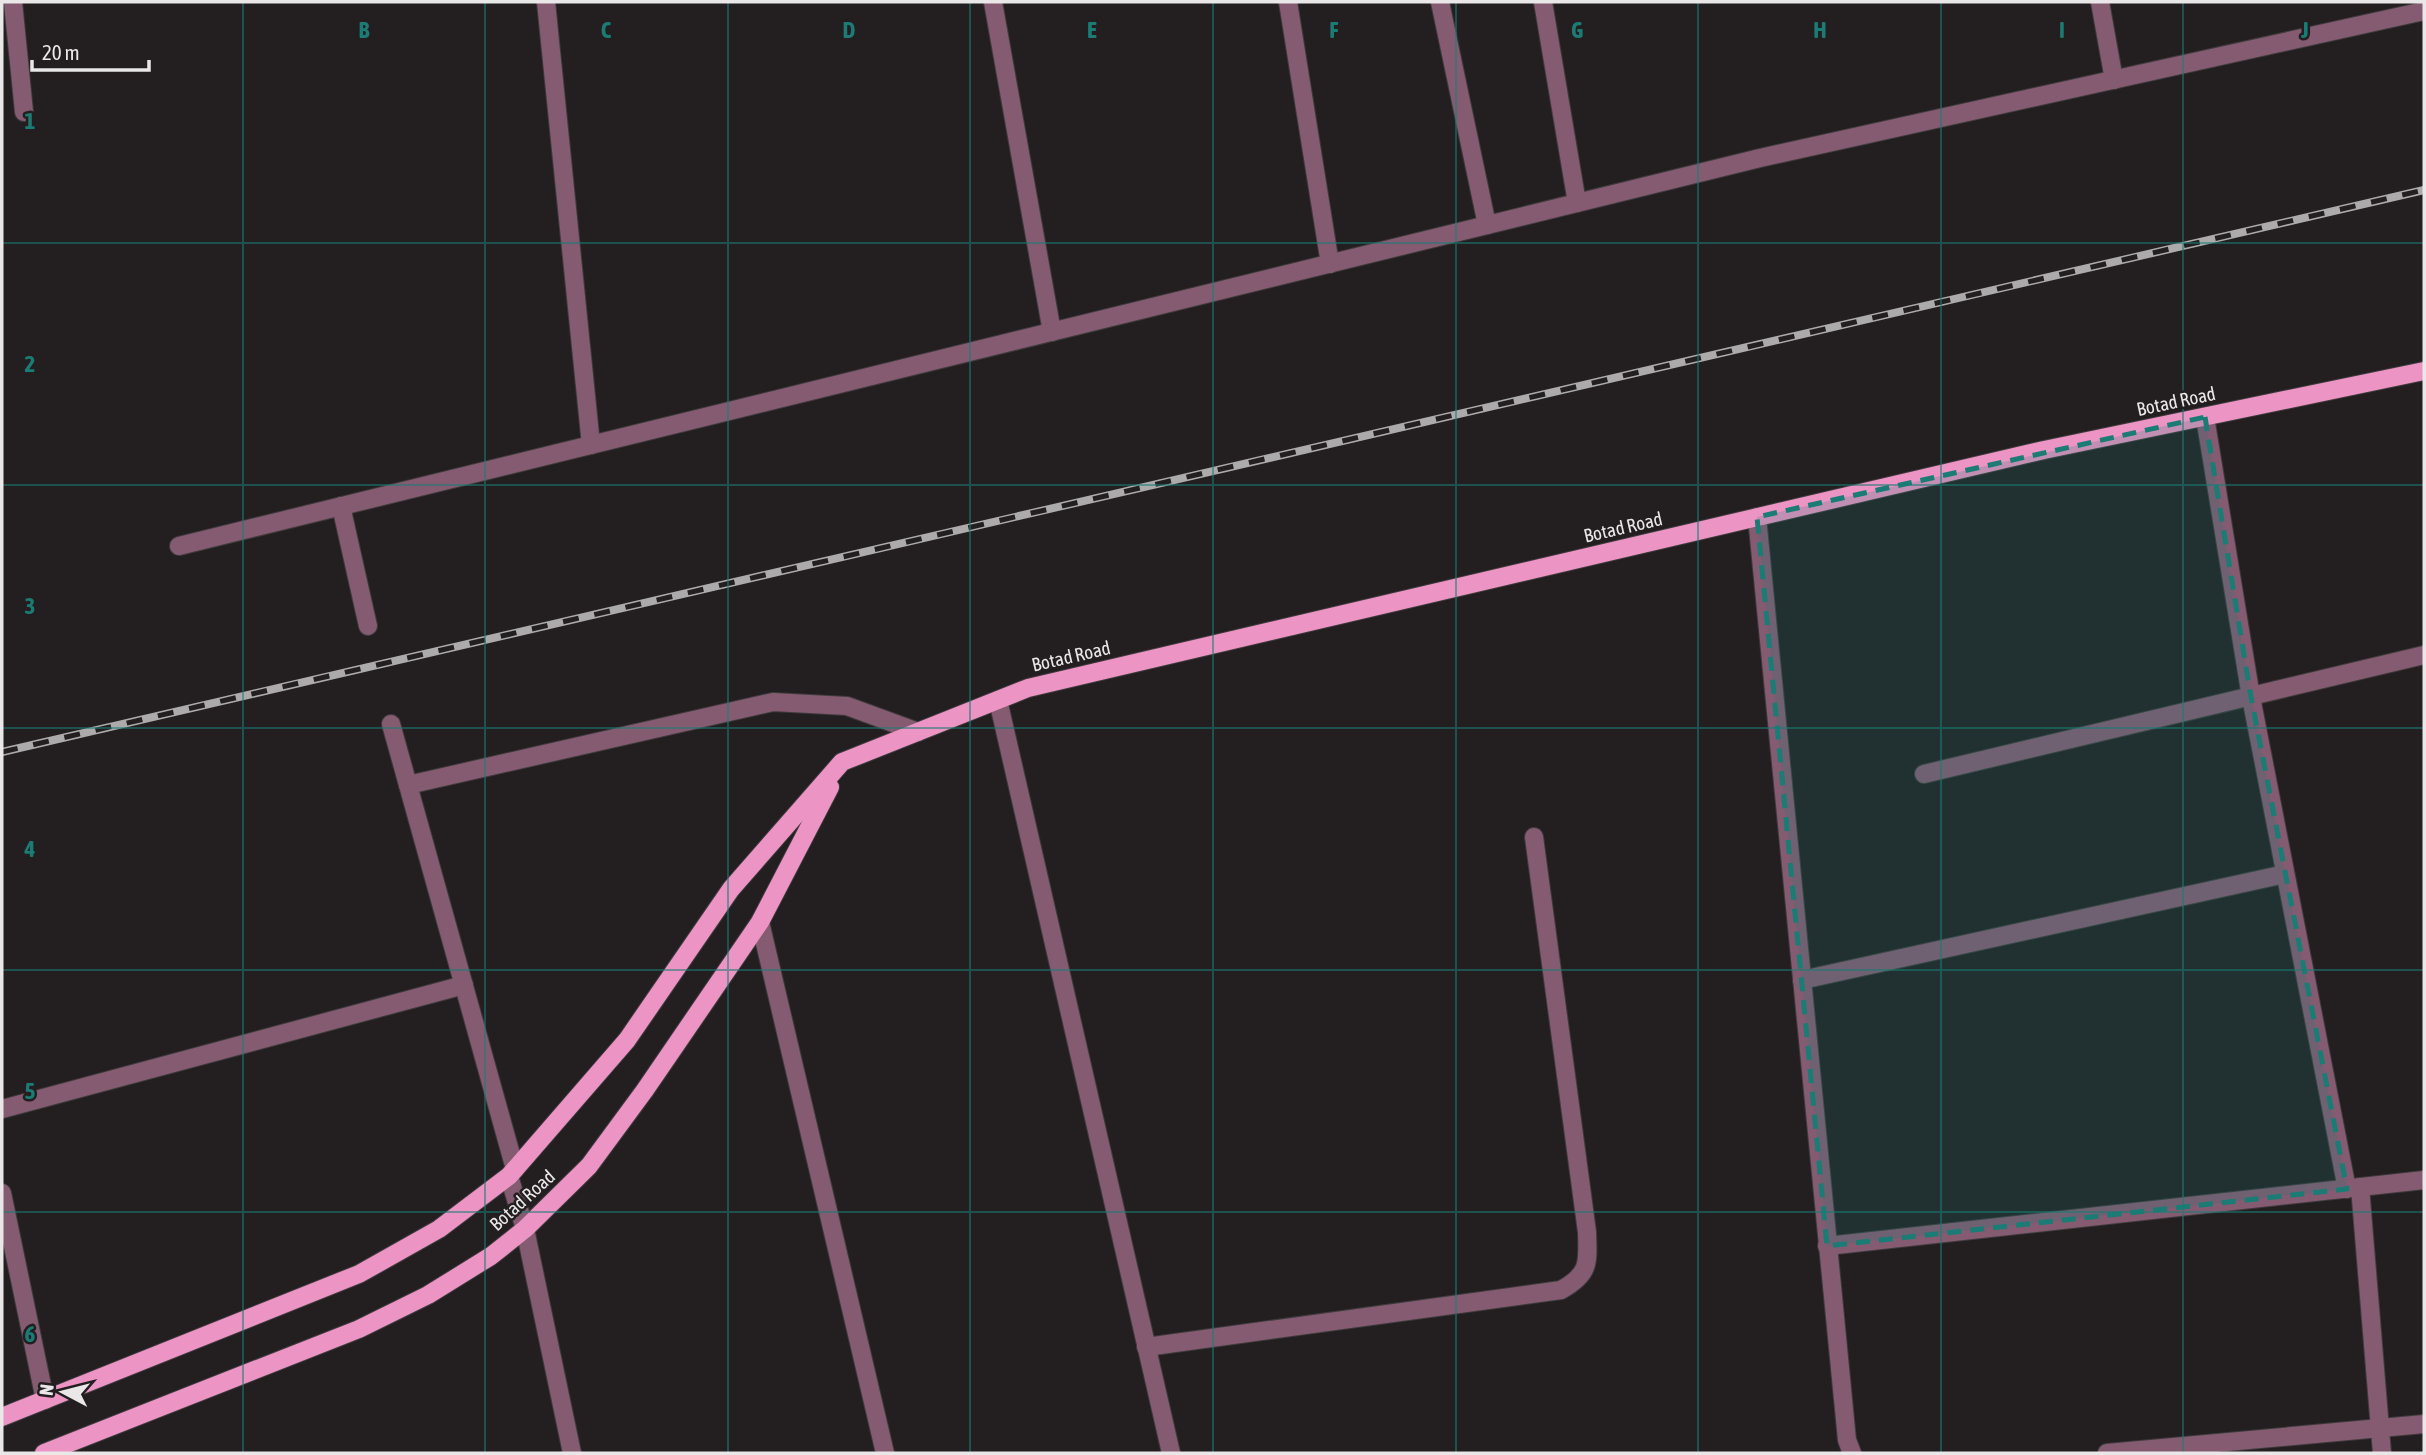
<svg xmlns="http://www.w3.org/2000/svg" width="2426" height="1455" viewBox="0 0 2426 1455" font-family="'Asap Condensed',sans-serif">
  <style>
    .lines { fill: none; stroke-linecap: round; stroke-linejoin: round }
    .service-casing { stroke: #3f3b3d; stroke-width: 20 }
    .minor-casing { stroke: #3f3b3d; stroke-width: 20 }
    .tertiary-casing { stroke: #3f3b3d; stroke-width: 20 }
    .primary-casing { stroke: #3f3b3d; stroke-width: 20 }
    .service { stroke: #855b71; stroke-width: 18 }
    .minor { stroke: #855b71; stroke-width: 18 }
    .tertiary { stroke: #855b71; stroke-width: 18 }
    .primary { stroke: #ec94c3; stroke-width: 18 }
    .rail-casing { stroke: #adaaab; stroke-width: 8 }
    .rail { stroke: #231f21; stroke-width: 5; stroke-dasharray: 16; stroke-linecap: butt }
    .marked { fill: #1a7c74; fill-opacity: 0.2; stroke: #1a7c74; stroke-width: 5; stroke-dasharray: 14 9; stroke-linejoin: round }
    .grid { fill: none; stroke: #1a7c74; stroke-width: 2; stroke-opacity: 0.55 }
    .labels { text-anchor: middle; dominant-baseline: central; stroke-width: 5; stroke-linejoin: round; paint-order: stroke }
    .street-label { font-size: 19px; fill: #eae7e8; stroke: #231f21 }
    .grid-label { font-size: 23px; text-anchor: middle; font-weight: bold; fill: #1a7c74; stroke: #231f21; stroke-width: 5; stroke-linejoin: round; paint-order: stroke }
  </style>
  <rect width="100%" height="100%" fill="#231f21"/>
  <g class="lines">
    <g class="service-casing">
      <g id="service">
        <path d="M13 2 24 112"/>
        <path d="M993 2 1052 332"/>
        <path d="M1288 2 1330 264"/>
        <path d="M1440 2 1487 225"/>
        <path d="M341 506 368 626"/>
        <path d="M391 724 515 1169"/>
        <path d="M408 785 773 702 847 706 918 732"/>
        <path d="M2 1109 464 985"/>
        <path d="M2 1193 45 1400"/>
      </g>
    </g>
    <g class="minor-casing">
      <g id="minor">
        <path d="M546 2 591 445"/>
        <path d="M1543 2 1577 203"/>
        <path d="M2100 2 2114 80"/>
        <path d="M2205 417 2251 697 2347 1189"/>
        <path d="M1757 517 1847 1440 1852 1453"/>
        <path d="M179 546 1760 158 2424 11"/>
        <path d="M998 700 1171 1453"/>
        <path d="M1924 774 2424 655"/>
        <path d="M760 922 885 1453"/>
        <path d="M1802 980 2285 874"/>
        <path d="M2360 1187 2382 1453"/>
        <path d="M1827 1246 2424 1180"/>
        <path d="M1146 1347 1561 1290C1590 1274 1588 1263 1587 1232L1534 837"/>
        <path d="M2107 1453 2424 1424"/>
      </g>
    </g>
    <g class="tertiary-casing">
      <path id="tertiary" d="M509 1176 525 1229 572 1453"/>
    </g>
    <g class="primary-casing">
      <g id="primary">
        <path d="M2 1417 359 1274 439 1229 509 1176 627 1040 731 889 842 762 1028 688 2044 450 2424 371"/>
        <path d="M44 1453 359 1329 428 1295 491 1256 525 1229 589 1166 645 1090 760 922 830 787"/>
      </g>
    </g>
    <use href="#service" class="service"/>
    <use href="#minor" class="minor"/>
    <use href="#tertiary" class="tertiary"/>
    <use href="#primary" class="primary"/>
    <g class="rail-casing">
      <path id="rail" d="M2 752 2424 190"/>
    </g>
    <use href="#rail" class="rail"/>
  </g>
  <path class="marked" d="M2205 417 2251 697 2347 1189 1827 1246 1757 517Z"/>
  <path class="grid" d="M243 2V1453M485 2V1453M728 2V1453M970 2V1453M1213 2V1453M1456 2V1453M1698 2V1453M1941 2V1453M2183 2V1453M2 243H2424M2 485H2424M2 728H2424M2 970H2424M2 1212H2424"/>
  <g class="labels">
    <g class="street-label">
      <text transform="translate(2176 401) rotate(-12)">Botad Road</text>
      <text transform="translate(1623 527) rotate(-13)">Botad Road</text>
      <text transform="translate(1071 656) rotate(-13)">Botad Road</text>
      <text transform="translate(522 1200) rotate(-42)">Botad Road</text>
    </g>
  </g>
  <g class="grid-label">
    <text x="364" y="38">B</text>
    <text x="606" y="38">C</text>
    <text x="849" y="38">D</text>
    <text x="1092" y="38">E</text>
    <text x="1334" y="38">F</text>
    <text x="1577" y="38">G</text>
    <text x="1820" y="38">H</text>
    <text x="2062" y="38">I</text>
    <text x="2305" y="38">J</text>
    <text x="30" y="129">1</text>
    <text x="30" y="372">2</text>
    <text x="30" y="614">3</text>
    <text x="30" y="857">4</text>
    <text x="30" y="1099">5</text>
    <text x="30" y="1342">6</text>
  </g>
  <rect width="2426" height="1455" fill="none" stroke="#eae7e8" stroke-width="7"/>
  <g transform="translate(63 1392) rotate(277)" stroke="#231f21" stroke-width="5" paint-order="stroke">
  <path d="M0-5L12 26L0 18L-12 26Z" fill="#eae7e8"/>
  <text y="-10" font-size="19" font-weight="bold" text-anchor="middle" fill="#eae7e8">N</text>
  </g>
  <path d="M32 60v10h117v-10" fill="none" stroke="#eae7e8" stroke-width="3.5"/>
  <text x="42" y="60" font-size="21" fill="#eae7e8" stroke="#231f21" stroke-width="5" paint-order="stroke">20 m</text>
</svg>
